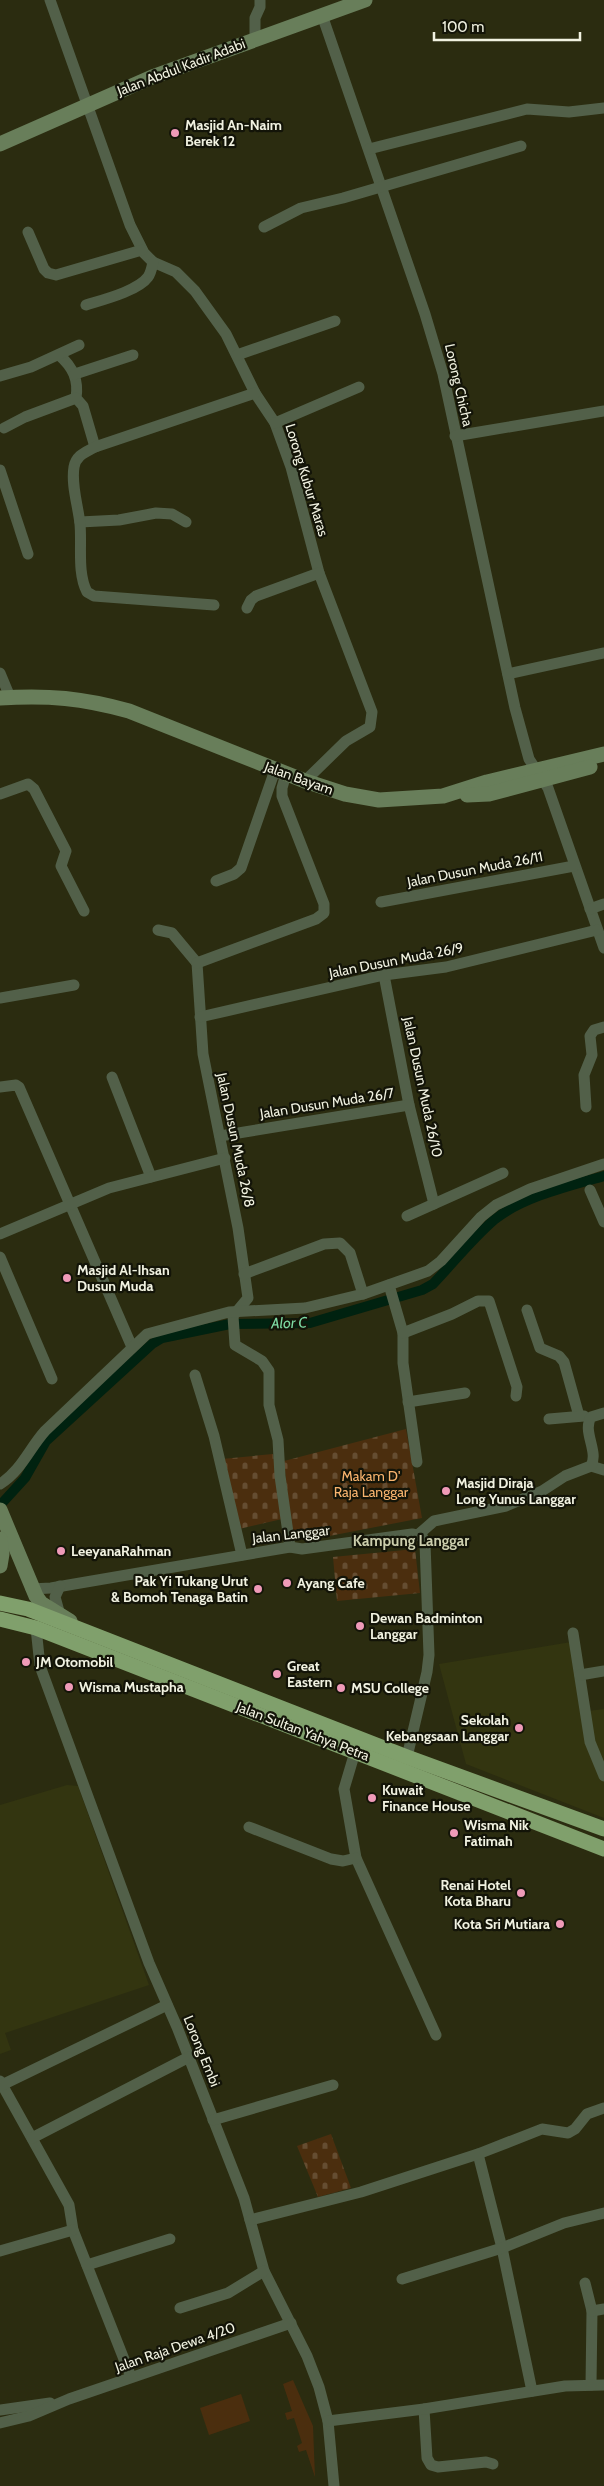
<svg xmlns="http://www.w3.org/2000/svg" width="604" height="2486" viewBox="0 0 604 2486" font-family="Cabin,sans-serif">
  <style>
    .built { fill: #333510 }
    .green { fill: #4b2e0e }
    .cemetery { fill: url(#cemetery-stones) }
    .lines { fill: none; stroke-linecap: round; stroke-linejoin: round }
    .canal { stroke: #002210; stroke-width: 10 }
    .minor { stroke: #526049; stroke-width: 11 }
    .secondary { stroke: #687e5a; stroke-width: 15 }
    .trunk { stroke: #80a06c; stroke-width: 15 }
    .poi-dot { fill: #ef9ab8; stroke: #131408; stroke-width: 2 }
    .labels { text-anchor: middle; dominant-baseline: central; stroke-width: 4.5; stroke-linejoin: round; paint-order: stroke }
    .street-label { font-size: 14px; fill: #f1f2e1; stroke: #131408 }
    .poi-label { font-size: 14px; font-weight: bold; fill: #f1f2e1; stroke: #131408; text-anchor: start }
    .park-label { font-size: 14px; fill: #f9b46e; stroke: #131408 }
    .water-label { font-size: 15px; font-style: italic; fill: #7ddaa3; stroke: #131408 }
    .neighbourhood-label { font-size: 15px; font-weight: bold; fill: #cccead; stroke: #131408 }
  </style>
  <defs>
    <pattern id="cemetery-stones" width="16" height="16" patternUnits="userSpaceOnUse" patternTransform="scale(1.25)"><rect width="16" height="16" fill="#4b2e0e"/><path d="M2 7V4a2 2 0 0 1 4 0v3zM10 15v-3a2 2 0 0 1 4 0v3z" fill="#654d31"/></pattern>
  </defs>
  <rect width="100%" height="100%" fill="#2b2c10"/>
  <g class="built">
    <path d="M571 1642 580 1712 604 1709V1818L466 1764 439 1664Z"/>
    <path d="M67 1785 78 1786 149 1985 5 2033 11 2050 0 2054V1805Z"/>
  </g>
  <g class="green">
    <path d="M293 2380 313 2426 315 2477 306 2450 299 2452 297 2446 302 2443 294 2418 287 2420 285 2413 292 2411 283 2384Z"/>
    <path d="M241 2394 250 2421 209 2435 200 2408Z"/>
  </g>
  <g class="cemetery">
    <path d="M406 1429 422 1518 319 1538 301 1540 291 1532 284 1461Z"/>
    <path d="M273 1454 282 1519 239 1529 222 1459Z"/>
    <path d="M415 1549 420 1593 337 1601 333 1557Z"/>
    <path d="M331 2134 351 2188 318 2197 297 2146Z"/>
  </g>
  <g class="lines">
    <path class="canal" d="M4 1501 25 1478 46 1441 152 1344 162 1338 230 1324 310 1323 422 1290 433 1284C453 1263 472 1239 494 1220 522 1197 569 1186 604 1176"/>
    <g class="minor">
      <path d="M50 0 130 225 144 253 153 262 176 272 195 291 226 334 255 393 275 423 291 467 319 573 372 712 370 727 346 741 305 781"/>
      <path d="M322 15 425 314 443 374 515 708 529 759 548 788 604 948"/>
      <path d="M255 39V18L260 7V0"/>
      <path d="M369 149 527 109 569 112 604 108"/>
      <path d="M264 227 301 208 343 198 521 146"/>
      <path d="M28 232 44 269 48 273 56 275 142 250"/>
      <path d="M86 305C102 300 138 291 148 277 151 273 152 267 153 262"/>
      <path d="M59 355C73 367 79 380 76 398L83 406 95 447"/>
      <path d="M237 355 335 321"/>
      <path d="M75 374 133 355"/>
      <path d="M0 376 31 367 79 345"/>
      <path d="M275 423 359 387"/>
      <path d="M4 428 25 417 76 398"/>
      <path d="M455 436 604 411"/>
      <path d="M0 470 28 554"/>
      <path d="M80 522 119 520 156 513 172 514 186 522"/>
      <path d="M214 605 94 596 87 592C77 573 82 545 80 524 78 505 71 485 74 467 76 455 86 452 95 447L255 393"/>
      <path d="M247 608 251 600 256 596 319 573"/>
      <path d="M0 673 10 697"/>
      <path d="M508 674 603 653"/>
      <path d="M0 794 28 784 34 789 66 851 61 866 84 911"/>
      <path d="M216 881 234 874 241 868 275 770"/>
      <path d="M381 902 574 866"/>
      <path d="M590 909 604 904"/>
      <path d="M158 930 172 933 197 963"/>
      <path d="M197 963 203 1054 238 1228 248 1298 233 1316 235 1345 262 1361 269 1371V1405L278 1440 280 1476 290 1547"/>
      <path d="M197 963 316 919 324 913V904L282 796V788L286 774"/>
      <path d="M384 975 409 1105 434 1204"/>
      <path d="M0 998 74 985"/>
      <path d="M200 1017 384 975 446 967 597 930"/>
      <path d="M112 1077 151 1177"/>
      <path d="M0 1087 16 1085 19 1087 132 1347"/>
      <path d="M586 1107 584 1075 592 1055 590 1036 594 1030 604 1027"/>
      <path d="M220 1136 409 1105"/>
      <path d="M590 1190 604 1222"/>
      <path d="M407 1216 503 1173"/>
      <path d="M0 1234 109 1188 225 1158"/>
      <path d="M0 1257 52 1379"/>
      <path d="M244 1274 324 1244 340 1243 350 1253 363 1294"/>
      <path d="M389 1285 403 1333V1363L417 1462"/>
      <path d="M527 1310 540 1348 559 1356 564 1362 579 1416"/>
      <path d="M403 1333 452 1314 478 1301H489L517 1387 516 1396"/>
      <path d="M195 1375 214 1436 242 1555"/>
      <path d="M408 1402 465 1393"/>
      <path d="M549 1419 584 1416"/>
      <path d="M591 1466 604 1470"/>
      <path d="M0 1484C21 1471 29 1449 45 1431L147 1334 229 1312 305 1308 363 1294 428 1271 441 1261 481 1217 496 1205 530 1189 604 1164"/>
      <path d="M419 1534 434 1521 506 1506 542 1491 565 1476 591 1466C599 1451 582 1432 591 1417L604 1413"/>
      <path d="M31 1589 51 1588 290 1547 302 1549 412 1534 422 1536 425 1543 429 1655 427 1672 407 1757"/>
      <path d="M60 1615 55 1597 60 1586"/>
      <path d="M36 1628 40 1666 149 1963 177 2027 244 2198 264 2271 307 2356 319 2387 328 2421 334 2486"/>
      <path d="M573 1633 590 1742 604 1776"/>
      <path d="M580 1675 604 1671"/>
      <path d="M355 1752 344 1789 356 1858 436 2035"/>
      <path d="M249 1827 331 1859 343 1861 356 1858"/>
      <path d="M0 2081 69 2205 73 2230 131 2377"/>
      <path d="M2 2085 167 2005"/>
      <path d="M213 2120 333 2085"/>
      <path d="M32 2138 189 2057"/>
      <path d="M478 2154 502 2248 532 2391"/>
      <path d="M250 2220 361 2192 478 2154 542 2129 568 2133 575 2129 587 2114 604 2108"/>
      <path d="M0 2251 73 2230"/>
      <path d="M87 2265 170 2239"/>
      <path d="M402 2279 502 2248 564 2223 604 2213"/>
      <path d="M585 2283 592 2311 591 2385"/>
      <path d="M180 2308 228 2293 264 2271"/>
      <path d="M592 2311 604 2309"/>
      <path d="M424 2409 427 2458 431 2465 438 2467 486 2462 493 2464"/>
      <path d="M0 2410 50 2403"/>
      <path d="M328 2421 424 2409 565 2386 604 2385"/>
      <path d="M0 2423 29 2416 69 2399 291 2323"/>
    </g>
    <g class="secondary">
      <path d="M0 144 152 77 365 0"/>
      <path d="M0 698C49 695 82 698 129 711L305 781 345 794 379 800 443 796 487 782 604 754"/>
      <path d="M467 795 489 794 590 767"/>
      <path d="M0 1510 36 1596 41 1603 70 1621"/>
      <path d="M0 1539 2 1554 0 1566"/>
    </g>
    <g class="trunk">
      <path d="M0 1603 28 1609 407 1757 604 1829"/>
      <path d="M0 1619 36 1628 604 1849"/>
    </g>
  </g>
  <g class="poi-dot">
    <circle cx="175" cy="133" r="5"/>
    <circle cx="67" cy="1278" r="5"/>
    <circle cx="446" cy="1491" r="5"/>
    <circle cx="61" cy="1551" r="5"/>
    <circle cx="287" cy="1583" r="5"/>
    <circle cx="258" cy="1589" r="5"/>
    <circle cx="360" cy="1626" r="5"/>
    <circle cx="26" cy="1662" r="5"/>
    <circle cx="277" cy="1674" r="5"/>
    <circle cx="69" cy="1687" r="5"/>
    <circle cx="341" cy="1688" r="5"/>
    <circle cx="519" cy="1728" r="5"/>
    <circle cx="372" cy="1798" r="5"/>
    <circle cx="454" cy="1833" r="5"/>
    <circle cx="521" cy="1893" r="5"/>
    <circle cx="560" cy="1924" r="5"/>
  </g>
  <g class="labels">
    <g class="street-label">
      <text transform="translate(181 67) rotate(-21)">Jalan Abdul Kadir Adabi</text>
      <text transform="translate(459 385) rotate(77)">Lorong Chicha</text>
      <text transform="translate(307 480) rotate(73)">Lorong Kubur Maras</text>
      <text transform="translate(299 778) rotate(20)">Jalan Bayam</text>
      <text transform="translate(475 869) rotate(-11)">Jalan Dusun Muda 26/11</text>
      <text transform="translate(396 960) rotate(-11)">Jalan Dusun Muda 26/9</text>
      <text transform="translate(423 1087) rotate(78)">Jalan Dusun Muda 26/10</text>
      <text transform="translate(327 1103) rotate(-9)">Jalan Dusun Muda 26/7</text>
      <text transform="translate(236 1140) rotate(78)">Jalan Dusun Muda 26/8</text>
      <text transform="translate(291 1534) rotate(-6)">Jalan Langgar</text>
      <text transform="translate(303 1731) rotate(21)">Jalan Sultan Yahya Petra</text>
      <text transform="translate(202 2051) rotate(68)">Lorong Embi</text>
      <text transform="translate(175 2347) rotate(-19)">Jalan Raja Dewa 4/20</text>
    </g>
    <g class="poi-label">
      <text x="185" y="125">Masjid An-Naim<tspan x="185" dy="16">Berek 12</tspan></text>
      <text x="77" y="1270">Masjid Al-Ihsan<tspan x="77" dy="16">Dusun Muda</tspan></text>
      <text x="456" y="1483">Masjid Diraja<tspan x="456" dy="16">Long Yunus Langgar</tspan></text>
      <text x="71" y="1551">LeeyanaRahman</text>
      <text x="248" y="1581" text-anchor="end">Pak Yi Tukang Urut<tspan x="248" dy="16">&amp; Bomoh Tenaga Batin</tspan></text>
      <text x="297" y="1583">Ayang Cafe</text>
      <text x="370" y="1618">Dewan Badminton<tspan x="370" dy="16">Langgar</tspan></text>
      <text x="36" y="1662">JM Otomobil</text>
      <text x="287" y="1666">Great<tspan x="287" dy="16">Eastern</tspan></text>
      <text x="79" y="1687">Wisma Mustapha</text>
      <text x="351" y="1688">MSU College</text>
      <text x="509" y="1720" text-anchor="end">Sekolah<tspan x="509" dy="16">Kebangsaan Langgar</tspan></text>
      <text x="382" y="1790">Kuwait<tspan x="382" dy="16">Finance House</tspan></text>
      <text x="464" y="1825">Wisma Nik<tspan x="464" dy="16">Fatimah</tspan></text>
      <text x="511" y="1885" text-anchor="end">Renai Hotel<tspan x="511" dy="16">Kota Bharu</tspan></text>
      <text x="550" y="1924" text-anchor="end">Kota Sri Mutiara</text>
    </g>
    <g class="park-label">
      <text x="371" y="1476">Makam D'<tspan x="371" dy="16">Raja Langgar</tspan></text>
    </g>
    <g class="water-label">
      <text transform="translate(289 1323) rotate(-2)">Alor C</text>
    </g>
    <g class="neighbourhood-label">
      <text x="411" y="1541">Kampung Langgar</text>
    </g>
  </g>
  <path d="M434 32v8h146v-8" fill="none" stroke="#f1f2e1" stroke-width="2.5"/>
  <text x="442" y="32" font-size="15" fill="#f1f2e1" stroke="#131408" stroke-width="4" paint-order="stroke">100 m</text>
</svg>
